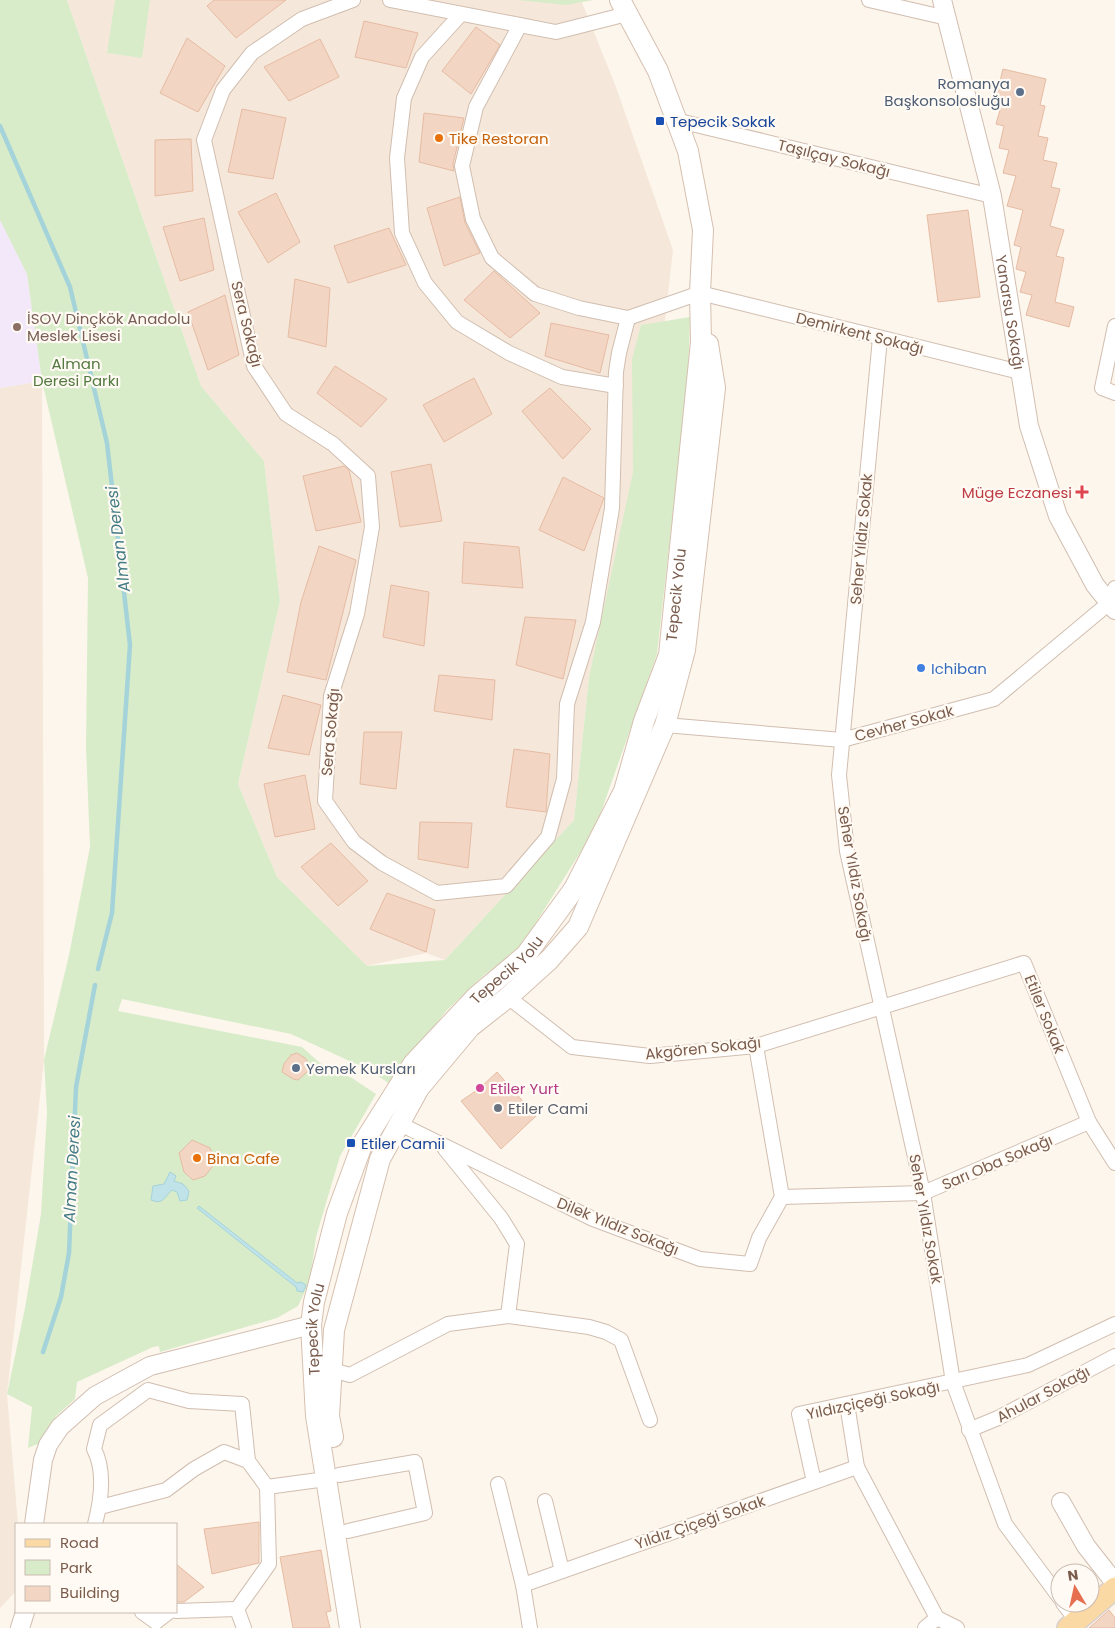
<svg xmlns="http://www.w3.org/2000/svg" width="1115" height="1628" viewBox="0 0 1115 1628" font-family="Poppins,sans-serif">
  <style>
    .residential { fill: #f5e8da }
    .education { fill: #f3e8fa }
    .green { fill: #d8ecc9 }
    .water { fill: #bfe3e8; stroke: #a5d3da }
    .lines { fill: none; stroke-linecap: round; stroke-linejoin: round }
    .stream { stroke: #a5d3da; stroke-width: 4.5 }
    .building { fill: #f3d5c3; stroke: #e6bba3 }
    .minor-casing { stroke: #d1beb0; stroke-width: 16 }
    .tertiary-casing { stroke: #d1beb0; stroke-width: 20 }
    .secondary-casing { stroke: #d6c0b0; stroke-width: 22 }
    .primary-casing { stroke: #dad1cd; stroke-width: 24 }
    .minor { stroke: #fff; stroke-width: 14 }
    .tertiary { stroke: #fff; stroke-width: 18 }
    .secondary { stroke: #fff; stroke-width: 20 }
    .primary { stroke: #fbd9a5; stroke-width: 21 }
    .service-dot { fill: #5c6f8a; stroke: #fffaf3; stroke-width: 2 }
    .transit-dot { fill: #1a4fb4; stroke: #fffaf3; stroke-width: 2 }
    .food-dot { fill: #e8710a; stroke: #fffaf3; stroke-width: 2 }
    .education-dot { fill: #8d6e63; stroke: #fffaf3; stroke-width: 2 }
    .health-dot { fill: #e0444e; stroke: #fffaf3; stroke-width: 2 }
    .shop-dot { fill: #3f7fe0; stroke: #fffaf3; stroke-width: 2 }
    .hotel-dot { fill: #d1479c; stroke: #fffaf3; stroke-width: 2 }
    .worship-dot { fill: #6b7280; stroke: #fffaf3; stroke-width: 2 }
    .labels { text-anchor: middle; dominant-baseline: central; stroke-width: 4.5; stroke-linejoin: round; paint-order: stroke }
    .service-label { font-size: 15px; fill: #4e5e75; stroke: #fffaf3; text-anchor: end }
    .transit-label { font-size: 15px; fill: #164399; stroke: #fffaf3; text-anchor: start }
    .food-label { font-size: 15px; fill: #c56008; stroke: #fffaf3; text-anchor: start }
    .street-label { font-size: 15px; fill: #7a5c4d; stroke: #fffaf3 }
    .education-label { font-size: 15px; fill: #785e54; stroke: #fffaf3; text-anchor: start }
    .park-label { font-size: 15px; fill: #537a41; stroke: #fffaf3 }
    .health-label { font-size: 15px; fill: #be3a42; stroke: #fffaf3; text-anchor: end }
    .shop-label { font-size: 15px; fill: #366cbe; stroke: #fffaf3; text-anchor: start }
    .hotel-label { font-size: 15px; fill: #b23c85; stroke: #fffaf3; text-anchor: start }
    .worship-label { font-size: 15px; fill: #5b616d; stroke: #fffaf3; text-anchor: start }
    .water-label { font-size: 16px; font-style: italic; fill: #437c86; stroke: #fffaf3 }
  </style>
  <rect width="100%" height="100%" fill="#fdf6ec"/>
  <g class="residential">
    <path d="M67 0H581L616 87 673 250 661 356 589 677 574 820 445 960 426 953 366 966 277 877 238 784 280 601 264 461 201 386Z"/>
    <path d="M42 381 44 1060 7 1394 18 1524 16 1591 0 1608V388Z"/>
  </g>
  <path class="education" d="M0 220 27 274 42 381 0 388Z"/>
  <g class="green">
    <path d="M0 0H67L201 386 264 461 280 601 238 784 277 877 367 966 445 960 574 820 589 677 633 472 632 359 641 325 690 317 688 378 657 654 595 829 520 948 484 975 446 1011 390 1084 369 1070 291 1034 122 999 118 1011 302 1047 320 1063 352 1078 376 1094 340 1156 316 1237 310 1281 298 1306 277 1318 160 1352 159 1346 153 1347 77 1382 75 1399 56 1416 45 1441 28 1448 32 1407 7 1394 25 1308 41 1214 47 1113 44 1060 69 955 90 847 86 747 88 578 42 381 27 274 0 220Z"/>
    <path d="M115 0H150L142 58 107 53Z"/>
    <path d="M517 0H593L566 5Z"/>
  </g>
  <g class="water">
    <path d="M170 1172 176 1176 174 1181 183 1184 189 1191 187 1200 180 1201 177 1192 172 1190C164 1197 164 1205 151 1200L153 1186 164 1184Z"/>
    <path d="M199 1206 297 1283 301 1282 306 1285 303 1292 297 1291 296 1287 197 1208Z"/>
  </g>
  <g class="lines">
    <g class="stream">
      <path d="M0 126 70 287 107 443 130 645 112 913 98 969"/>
      <path d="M43 1352 61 1297 69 1253 76 1087 95 985"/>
    </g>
  </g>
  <g class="building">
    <path d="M214 0H286L236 38 207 6Z"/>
    <path d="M364 21 418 33 406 68 355 57Z"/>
    <path d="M476 27 500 45 471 94 442 71Z"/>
    <path d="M187 38 225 66 198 112 160 93Z"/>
    <path d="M320 39 339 77 289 101 264 67Z"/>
    <path d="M1003 69 1046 79 1040 105 1045 106 1038 136 1048 138 1043 160 1057 163 1051 187 1060 189 1050 226 1064 230 1056 256 1064 258 1055 302 1074 307 1069 327 1026 315 1032 295 1020 292 1026 272 1016 269 1021 247 1014 245 1023 210 1007 206 1016 176 1003 173 1009 150 999 148 1004 126 996 124 1000 110 993 109Z"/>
    <path d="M242 109 286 118 273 179 228 172Z"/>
    <path d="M424 113 464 118 453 164 454 171 419 162Z"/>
    <path d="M191 139 193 191 155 196V140Z"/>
    <path d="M276 193 300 242 268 263 238 212Z"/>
    <path d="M460 197 465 223 480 253 444 266 427 208Z"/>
    <path d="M968 210 980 297 938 302 927 215Z"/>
    <path d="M204 218 214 270 180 281 163 227Z"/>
    <path d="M389 228 406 265 348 283 334 246Z"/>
    <path d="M494 271 540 313 510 338 464 300Z"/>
    <path d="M295 279 330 288 326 347 288 337Z"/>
    <path d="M225 295 239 355 208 370 188 312Z"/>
    <path d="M551 323 609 335 600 373 545 356Z"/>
    <path d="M335 366 387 399 361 427 317 393Z"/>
    <path d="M474 378 492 414 444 442 423 405Z"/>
    <path d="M550 388 591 429 563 459 522 411Z"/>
    <path d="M431 464 442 521 400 527 391 472Z"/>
    <path d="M344 466 349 470 361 522 316 531 303 476Z"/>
    <path d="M563 477 604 498 584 551 539 530Z"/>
    <path d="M464 542 519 547 523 588 462 583Z"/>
    <path d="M319 546 356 560 326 680 287 672 301 602Z"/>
    <path d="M391 585 429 592 424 646 383 637Z"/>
    <path d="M525 617 576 620 563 679 516 665Z"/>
    <path d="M439 675 495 680 492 720 434 711Z"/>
    <path d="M283 695 321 705 309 755 268 748Z"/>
    <path d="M364 732H402L396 789 360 784Z"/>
    <path d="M514 749 550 754 546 812 506 807Z"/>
    <path d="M305 775 315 829 275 837 264 784Z"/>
    <path d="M420 822 472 823 468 868 418 859Z"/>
    <path d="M331 843 368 881 338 906 301 867Z"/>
    <path d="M387 893 435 910 426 952 370 929Z"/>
    <path d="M297 1053 305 1058 310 1065 308 1071 298 1080 293 1079 282 1072 284 1064 291 1055Z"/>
    <path d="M497 1072 536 1116 501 1149 461 1101 480 1088Z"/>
    <path d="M192 1140 210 1148 216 1162 205 1176 193 1180 184 1172 179 1153Z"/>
    <path d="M259 1522V1563L212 1574 204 1529Z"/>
    <path d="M321 1550 331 1611 326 1612 330 1628H293L280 1557Z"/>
    <path d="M176 1564 204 1587 184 1602H176Z"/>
    <path d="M1109 1610 1115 1618V1628H1089Z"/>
  </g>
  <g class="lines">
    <g class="minor-casing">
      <g id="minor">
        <path d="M353 0 302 19 252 53 223 90 204 140 254 366 286 414 333 444 368 476 372 527 357 614 331 696 325 801 354 842 382 863 437 893 506 886 548 837 564 779 567 704 593 622 612 508 616 372 619 353 628 318"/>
        <path d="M390 0 556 32 627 14"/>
        <path d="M869 0 947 18"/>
        <path d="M461 14 422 57 404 98 397 158 402 233 425 283 457 322 509 353 562 377 616 386"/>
        <path d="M520 25 476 107 462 166 473 219 492 258 535 294 579 308 628 318"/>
        <path d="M675 120 992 196"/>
        <path d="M628 318 700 293 1020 372"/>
        <path d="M1115 326 1102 388 1115 393"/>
        <path d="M880 338 839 775 847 851 923 1193 953 1382 1005 1524 1060 1598"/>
        <path d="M665 725 842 740 994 699 1108 604 1115 588"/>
        <path d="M508 997 572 1047 650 1056 756 1046 1024 963 1089 1122 1115 1163"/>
        <path d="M756 1046 782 1197"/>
        <path d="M398 1123 593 1219 700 1259 750 1264 759 1238 782 1197"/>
        <path d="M445 1149 501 1218 517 1244 508 1316"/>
        <path d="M782 1197 923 1193 1089 1122"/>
        <path d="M332 1370 350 1375 448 1324 508 1316 589 1327 606 1332 621 1340 650 1420"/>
        <path d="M847 1404 857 1467 937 1618 925 1628"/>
        <path d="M969 1430 998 1418 1115 1356"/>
        <path d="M339 1475 415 1462 425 1513 348 1531"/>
        <path d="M814 1482 799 1414 1028 1365 1115 1324"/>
        <path d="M498 1484 523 1585 530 1628"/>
        <path d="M267 1487 326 1479"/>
        <path d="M545 1501 562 1571"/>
        <path d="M95 1524C101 1501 105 1470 94 1449L100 1425 148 1390 189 1401 242 1404 248 1461 224 1452 194 1469 166 1490 100 1507"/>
        <path d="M523 1585 857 1467"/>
        <path d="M1063 1603 1076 1620"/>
        <path d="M237 1609 269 1564 267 1487 248 1461"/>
        <path d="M237 1609 244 1628"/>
        <path d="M176 1611 237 1609"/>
        <path d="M142 1612 156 1622 169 1612"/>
        <path d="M937 1618 957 1628"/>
      </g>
    </g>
    <g class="tertiary-casing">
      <g id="tertiary">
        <path id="s1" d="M942 0 992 196 1029 426 1058 516 1095 585 1115 610"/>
        <path d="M1061 1502 1086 1546 1115 1583"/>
        <path d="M34 1524 43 1460 48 1445 60 1427 95 1396 150 1366 311 1325"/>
        <path d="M20 1628 25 1612"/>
      </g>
    </g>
    <g class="secondary-casing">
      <g id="secondary">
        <path d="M333 1437 329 1416 334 1330 380 1159 419 1088 470 1027 508 997 549 960 578 927 665 725 685 650 715 388 708 344"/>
        <path id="s2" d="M350 1628 316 1416 311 1325 314 1302 337 1213 362 1145 413 1064 476 997 526 955 574 889 624 791 644 721 669 655 701 342 700 293 703 230 688 151 658 71 620 0"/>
      </g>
    </g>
    <g class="primary-casing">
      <path id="primary" d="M1068 1628 1115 1588"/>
    </g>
    <use href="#minor" class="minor"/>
    <use href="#tertiary" class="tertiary"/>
    <use href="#secondary" class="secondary"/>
    <use href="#primary" class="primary"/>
  </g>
  <g class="service-dot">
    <circle cx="1020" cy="92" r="5"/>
    <circle cx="296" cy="1068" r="5"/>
  </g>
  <g class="transit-dot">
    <rect x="655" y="116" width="10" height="10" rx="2.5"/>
    <rect x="346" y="1138" width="10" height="10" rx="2.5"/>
  </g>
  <g class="food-dot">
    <circle cx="439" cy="138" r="5"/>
    <circle cx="197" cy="1158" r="5"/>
  </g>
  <circle class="education-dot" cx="17" cy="327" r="5"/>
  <path class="health-dot" d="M1079.5 484.5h5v5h5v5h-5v5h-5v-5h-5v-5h5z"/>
  <circle class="shop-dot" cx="921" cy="668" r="5"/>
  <circle class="hotel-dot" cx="480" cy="1088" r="5"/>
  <circle class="worship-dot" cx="498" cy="1108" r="5"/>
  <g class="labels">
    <g class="service-label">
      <text x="1010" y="83">Romanya<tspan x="1010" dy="17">Başkonsolosluğu</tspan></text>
      <text x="306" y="1068" text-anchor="start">Yemek Kursları</text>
    </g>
    <g class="transit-label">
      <text x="670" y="121">Tepecik Sokak</text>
      <text x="361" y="1143">Etiler Camii</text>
    </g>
    <g class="food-label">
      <text x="449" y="138">Tike Restoran</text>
      <text x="207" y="1158">Bina Cafe</text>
    </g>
    <g class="street-label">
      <text transform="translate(834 158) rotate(14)">Taşılçay Sokağı</text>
      <text stroke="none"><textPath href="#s1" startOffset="320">Yanarsu Sokağı</textPath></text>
      <text transform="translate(247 324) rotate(76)">Sera Sokağı</text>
      <text transform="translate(860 333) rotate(14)">Demirkent Sokağı</text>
      <text transform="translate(861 539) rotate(-85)">Seher Yıldız Sokak</text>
      <text stroke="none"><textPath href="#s2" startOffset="1142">Tepecik Yolu</textPath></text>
      <text transform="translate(904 723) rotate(-15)">Cevher Sokak</text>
      <text transform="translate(330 732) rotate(-85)">Sera Sokağı</text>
      <text transform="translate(855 874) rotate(80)">Seher Yıldız Sokağı</text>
      <text stroke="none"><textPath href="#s2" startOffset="722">Tepecik Yolu</textPath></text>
      <text transform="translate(1045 1014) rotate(68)">Etiler Sokak</text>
      <text transform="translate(703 1048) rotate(-6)">Akgören Sokağı</text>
      <text transform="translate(997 1162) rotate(-23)">Sarı Oba Sokağı</text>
      <text transform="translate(926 1219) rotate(80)">Seher Yıldız Sokak</text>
      <text transform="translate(618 1226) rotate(22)">Dilek Yıldız Sokağı</text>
      <text stroke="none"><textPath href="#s2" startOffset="302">Tepecik Yolu</textPath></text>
      <text transform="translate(1043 1394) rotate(-28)">Ahular Sokağı</text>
      <text transform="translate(873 1400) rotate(-12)">Yıldızçiçeği Sokağı</text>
      <text transform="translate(700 1522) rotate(-19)">Yıldız Çiçeği Sokak</text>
    </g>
    <g class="education-label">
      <text x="27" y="318">İSOV Dinçkök Anadolu<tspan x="27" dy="17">Meslek Lisesi</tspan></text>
    </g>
    <g class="park-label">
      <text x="76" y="363">Alman<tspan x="76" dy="17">Deresi Parkı</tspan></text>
    </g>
    <g class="health-label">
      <text x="1072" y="492">Müge Eczanesi</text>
    </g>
    <g class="shop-label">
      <text x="931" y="668">Ichiban</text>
    </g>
    <g class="hotel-label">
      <text x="490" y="1088">Etiler Yurt</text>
    </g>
    <g class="worship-label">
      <text x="508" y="1108">Etiler Cami</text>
    </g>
    <g class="water-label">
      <text transform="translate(118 539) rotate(-97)">Alman Deresi</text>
      <text transform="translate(72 1169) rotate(-87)">Alman Deresi</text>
    </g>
  </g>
  <rect x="15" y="1523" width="162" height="90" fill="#fffaf3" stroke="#cabbb1"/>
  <rect x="25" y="1539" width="25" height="8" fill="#fbd9a5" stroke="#cabbb1"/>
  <text x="60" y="1548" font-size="15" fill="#7a5c4d">Road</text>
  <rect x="25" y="1560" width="25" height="15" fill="#d8ecc9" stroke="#cabbb1"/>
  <text x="60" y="1573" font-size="15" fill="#7a5c4d">Park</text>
  <rect x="25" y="1586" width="25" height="15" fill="#f3d5c3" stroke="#cabbb1"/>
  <text x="60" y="1598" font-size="15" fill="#7a5c4d">Building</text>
  <g transform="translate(1075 1588) rotate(351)"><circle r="24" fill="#fffaf3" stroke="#cabbb1"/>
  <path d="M0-4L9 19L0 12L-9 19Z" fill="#e76f51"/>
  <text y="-8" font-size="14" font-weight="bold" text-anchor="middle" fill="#7a5c4d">N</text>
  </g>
</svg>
